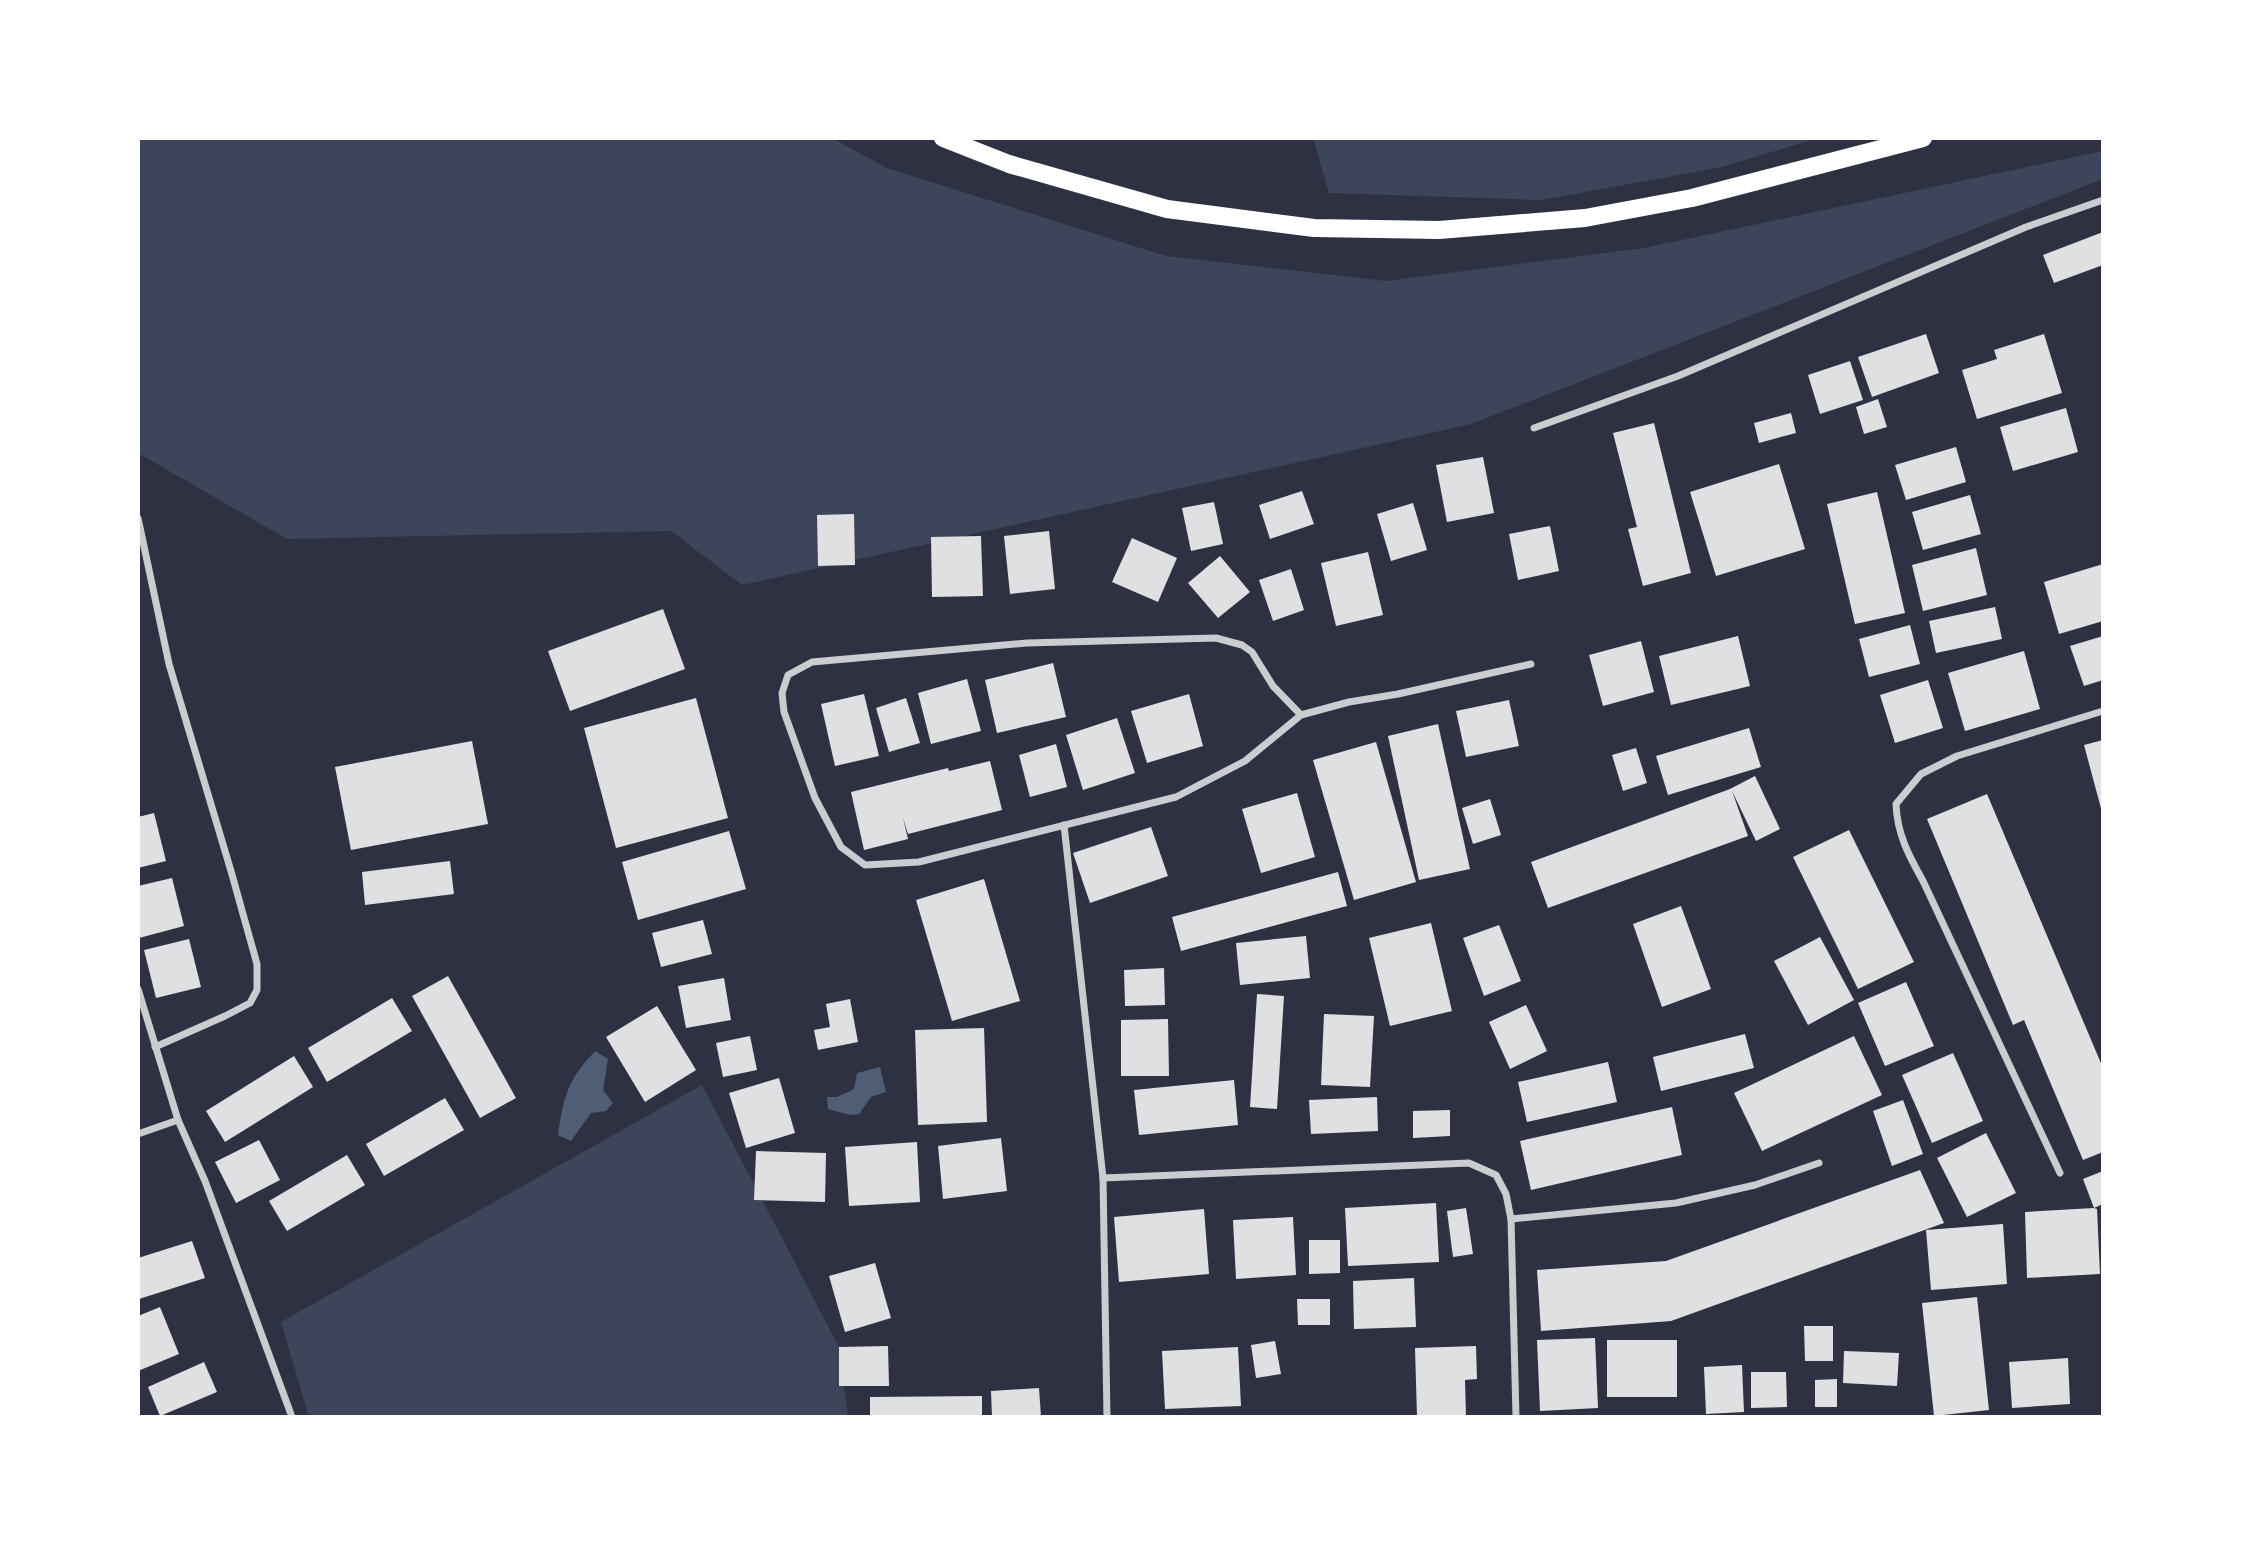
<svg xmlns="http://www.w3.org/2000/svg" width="2241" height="1555" viewBox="0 0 2241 1555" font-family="'Alegreya Sans',sans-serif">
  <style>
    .green { fill: #3c4559 }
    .water { fill: #4f5d75 }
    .building { fill: #e0e0e3 }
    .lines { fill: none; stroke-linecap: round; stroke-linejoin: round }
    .minor { stroke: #caccd0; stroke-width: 7 }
    .primary { stroke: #fff; stroke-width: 18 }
  </style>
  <rect width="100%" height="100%" fill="#2d3142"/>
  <g class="green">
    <path d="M138 138H832L887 168 1166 256 1386 281 1644 248 2103 151V179L1471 424 742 585 671 531 287 539 138 453Z"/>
    <path d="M1313 138H1818L1722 167 1542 200 1329 193Z"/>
    <path d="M702 1085 839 1347 848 1417H309L281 1322Z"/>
  </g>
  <g class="water">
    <path d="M595 1051 608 1059 603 1090 613 1103 606 1111 591 1113 571 1141 558 1135C564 1095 567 1081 595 1051Z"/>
    <path d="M880 1067 886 1092 871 1097 859 1114 850 1115 828 1109 827 1097H837L854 1089 857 1073Z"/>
  </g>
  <g class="building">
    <path d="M2103 232V265L2054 283 2043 255Z"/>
    <path d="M1926 334 1939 373 1872 397 1858 357Z"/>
    <path d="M2044 334 2062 393 1977 419 1962 370 1997 359 1994 350Z"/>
    <path d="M1850 361 1863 400 1820 414 1808 375Z"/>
    <path d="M1878 399 1887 427 1864 434 1856 407Z"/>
    <path d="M2066 408 2078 452 2013 471 2000 427Z"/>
    <path d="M1791 413 1796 433 1759 443 1754 423Z"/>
    <path d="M1654 423 1691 573 1643 586 1628 529 1637 527 1613 433Z"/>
    <path d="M1956 447 1966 482 1906 500 1895 465Z"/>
    <path d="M1483 457 1494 513 1447 522 1436 465Z"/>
    <path d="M1779 464 1805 549 1716 576 1690 492Z"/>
    <path d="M1302 491 1314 524 1270 539 1259 505Z"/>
    <path d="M1877 492 1905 613 1855 624 1827 504Z"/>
    <path d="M1970 495 1981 534 1923 550 1912 512Z"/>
    <path d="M1214 502 1223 544 1191 551 1182 508Z"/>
    <path d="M1413 503 1427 550 1391 561 1377 514Z"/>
    <path d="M854 514 855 565 818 566 817 515Z"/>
    <path d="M1550 526 1559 571 1518 580 1509 534Z"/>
    <path d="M1049 531 1055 589 1010 594 1004 536Z"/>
    <path d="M981 536 983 596 932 597 931 537Z"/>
    <path d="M1132 538 1177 558 1158 602 1112 582Z"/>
    <path d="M1976 548 1987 595 1923 611 1912 565Z"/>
    <path d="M1368 552 1383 615 1336 626 1321 563Z"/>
    <path d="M1220 556 1250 592 1218 618 1188 583Z"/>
    <path d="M2103 564V621L2059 634 2044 582Z"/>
    <path d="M1291 569 1304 610 1273 621 1259 580Z"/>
    <path d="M1995 607 2002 639 1936 653 1929 621Z"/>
    <path d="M663 609 685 669 570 711 548 651Z"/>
    <path d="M1910 625 1920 664 1869 677 1859 639Z"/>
    <path d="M1738 636 1750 686 1671 705 1659 656Z"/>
    <path d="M2103 636V680L2084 686 2070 646Z"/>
    <path d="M1641 641 1654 692 1603 706 1589 655Z"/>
    <path d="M2024 651 2040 709 1965 731 1948 673Z"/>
    <path d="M1053 663 1066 717 997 733 985 680Z"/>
    <path d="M967 679 981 731 931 744 918 693Z"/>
    <path d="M1928 680 1943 728 1895 743 1880 695Z"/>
    <path d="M864 694 879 756 835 766 821 704Z"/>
    <path d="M1189 694 1203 746 1147 763 1131 711Z"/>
    <path d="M696 698 728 818 616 848 584 728Z"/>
    <path d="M906 698 920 743 889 752 876 708Z"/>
    <path d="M1509 700 1519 746 1466 757 1456 711Z"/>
    <path d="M1117 718 1135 773 1083 790 1066 735Z"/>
    <path d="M1438 724 1470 869 1419 880 1388 736Z"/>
    <path d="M1749 728 1761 767 1668 795 1656 756Z"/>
    <path d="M2103 740V812H2102L2084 745Z"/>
    <path d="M472 741 488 824 351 850 335 767Z"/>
    <path d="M1376 742 1416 882 1354 900 1313 760Z"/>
    <path d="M1056 744 1067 787 1030 797 1019 755Z"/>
    <path d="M1636 748 1647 783 1623 791 1612 755Z"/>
    <path d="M990 761 1002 810 908 834 903 818 908 839 864 850 851 792 948 768 949 771Z"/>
    <path d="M1755 776 1780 829 1756 841 1732 791 1748 836 1548 908 1531 862 1730 789Z"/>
    <path d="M1297 793 1315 857 1261 873 1242 809Z"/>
    <path d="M1987 794 2103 1068V1152L2083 1160 2024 1020 2013 1025 1927 819Z"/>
    <path d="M1490 799 1501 835 1473 844 1462 808Z"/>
    <path d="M154 813 166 861 138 868V817Z"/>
    <path d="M1151 827 1168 876 1090 903 1073 853Z"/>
    <path d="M1849 830 1914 962 1858 989 1793 857Z"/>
    <path d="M729 831 746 889 638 920 622 862Z"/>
    <path d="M450 861 454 894 365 905 362 872Z"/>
    <path d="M1338 872 1347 906 1181 951 1172 917Z"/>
    <path d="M172 878 184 926 139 938 138 886Z"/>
    <path d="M984 879 1020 1001 952 1021 916 900Z"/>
    <path d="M1681 906 1711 989 1662 1007 1633 924Z"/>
    <path d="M703 920 712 954 661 967 652 933Z"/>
    <path d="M1431 923 1452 1011 1390 1026 1369 938Z"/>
    <path d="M1499 925 1521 981 1484 996 1463 938Z"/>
    <path d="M1306 936 1310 978 1240 985 1236 943Z"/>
    <path d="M1820 937 1854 1000 1808 1025 1774 961Z"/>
    <path d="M189 939 201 987 156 998 144 950Z"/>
    <path d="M1164 968 1165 1005 1125 1006 1124 970Z"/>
    <path d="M448 976 516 1098 480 1118 412 996Z"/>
    <path d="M724 978 731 1020 686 1028 678 986Z"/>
    <path d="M1906 982 1934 1046 1885 1066 1858 1003Z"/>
    <path d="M1257 994 1284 996 1277 1109 1250 1107Z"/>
    <path d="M392 998 412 1031 327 1082 308 1048Z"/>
    <path d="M850 999 858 1042 818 1050 814 1030 830 1027 826 1004Z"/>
    <path d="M1526 1005 1547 1051 1510 1069 1489 1022Z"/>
    <path d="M657 1006 696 1070 645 1102 606 1037Z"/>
    <path d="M1324 1014 1374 1016 1370 1087 1321 1085Z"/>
    <path d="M1168 1019 1169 1076H1121V1020Z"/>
    <path d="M984 1028 987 1122 918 1125 915 1030Z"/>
    <path d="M1745 1034 1754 1068 1661 1091 1653 1057Z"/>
    <path d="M750 1036 757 1070 723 1077 716 1043Z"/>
    <path d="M1854 1036 1882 1095 1762 1151 1734 1093Z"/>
    <path d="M1953 1053 1983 1121 1932 1143 1902 1075Z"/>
    <path d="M294 1056 313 1087 225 1142 206 1111Z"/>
    <path d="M1608 1062 1617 1102 1527 1122 1518 1082Z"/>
    <path d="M779 1078 795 1133 746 1148 729 1093Z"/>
    <path d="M1234 1080 1238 1125 1139 1135 1134 1090Z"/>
    <path d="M1377 1097 1378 1131 1311 1134 1309 1100Z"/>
    <path d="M445 1098 464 1130 384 1176 366 1144Z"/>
    <path d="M1903 1100 1923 1154 1892 1166 1873 1111Z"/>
    <path d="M1672 1107 1682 1155 1531 1190 1520 1141Z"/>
    <path d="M1450 1110V1136L1413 1138V1111Z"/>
    <path d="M1986 1133 2016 1193 1967 1217 1937 1158Z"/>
    <path d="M1001 1138 1007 1191 943 1199 938 1146Z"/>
    <path d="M259 1140 280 1180 236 1203 215 1162Z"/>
    <path d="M917 1142 920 1202 849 1206 845 1147Z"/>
    <path d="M756 1151 826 1153 825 1202 754 1200Z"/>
    <path d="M347 1155 365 1185 287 1231 269 1201Z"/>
    <path d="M1920 1170 1944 1223 1671 1321 1541 1331 1537 1270 1666 1261Z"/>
    <path d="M2103 1171V1204L2094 1208 2083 1179Z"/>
    <path d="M1436 1203 1439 1262 1348 1266 1345 1208Z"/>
    <path d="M1466 1208 1473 1254 1453 1257 1447 1211Z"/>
    <path d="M2094 1208 2097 1209 2100 1274 2027 1278 2025 1212Z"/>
    <path d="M1204 1209 1209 1274 1119 1282 1114 1217Z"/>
    <path d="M1293 1217 1296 1275 1236 1279 1233 1220Z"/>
    <path d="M2003 1224 2007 1284 1931 1290 1926 1230Z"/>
    <path d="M1309 1240H1340V1273L1309 1274Z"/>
    <path d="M192 1241 205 1278 139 1299 138 1258Z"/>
    <path d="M875 1263 891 1318 845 1332 829 1276Z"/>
    <path d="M1414 1278 1416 1327 1354 1329 1353 1281Z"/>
    <path d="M1977 1297 1989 1410 1934 1416 1922 1303Z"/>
    <path d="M1297 1299H1330V1325H1298Z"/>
    <path d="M160 1307 179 1354 138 1371V1316Z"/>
    <path d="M1804 1326H1833V1361H1805Z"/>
    <path d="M1595 1338 1598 1408 1540 1411 1537 1340Z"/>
    <rect x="1607" y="1340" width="70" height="57"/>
    <path d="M1275 1341 1281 1374 1256 1378 1251 1345Z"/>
    <path d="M888 1346 889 1386H839V1347Z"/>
    <path d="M1476 1346 1477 1379 1465 1380 1466 1417H1417L1415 1348Z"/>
    <path d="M1238 1347 1241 1406 1165 1409 1162 1351Z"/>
    <path d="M1844 1351 1899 1353 1897 1386 1843 1383Z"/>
    <path d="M2068 1358 2070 1404 2012 1408 2009 1362Z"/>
    <path d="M204 1362 217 1392 160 1416 148 1387Z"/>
    <path d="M1742 1365 1744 1412 1706 1414 1704 1367Z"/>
    <path d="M1751 1372H1786L1787 1407 1751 1408Z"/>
    <path d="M1837 1379V1407H1815V1380Z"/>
    <path d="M1039 1388 1041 1417H992L991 1391Z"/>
    <path d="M982 1396V1417H870V1397Z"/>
  </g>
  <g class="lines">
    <g class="minor">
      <path d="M1534 428 1678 376 2026 227 2103 200"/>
      <path d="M138 518 169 664 231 871 257 964V990L250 1003 225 1016 155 1047"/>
      <path d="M1301 715 1273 686 1252 652 1242 645 1216 638 1027 643 812 662 788 675 782 693 784 712 815 798 841 847 865 865 919 862 1176 797 1245 761 1301 715 1349 702 1398 694 1531 664"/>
      <path d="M1064 825 1103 1178 1107 1417"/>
      <path d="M138 989 178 1120 205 1181 292 1417"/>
      <path d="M138 1134 178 1120"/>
      <path d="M2060 1173 1923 881C1909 856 1897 834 1896 804L1921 774 1957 756 2103 711"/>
      <path d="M1103 1178 1469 1163 1496 1175 1506 1194 1511 1219 1516 1417"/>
      <path d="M1511 1219 1676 1203 1755 1185 1819 1163"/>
    </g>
    <path class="primary" d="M943 138 1009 164 1167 209 1314 228 1439 230 1585 218 1692 198 1923 138"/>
  </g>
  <rect width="2241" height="1555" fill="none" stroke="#ffffff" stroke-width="280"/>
</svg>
